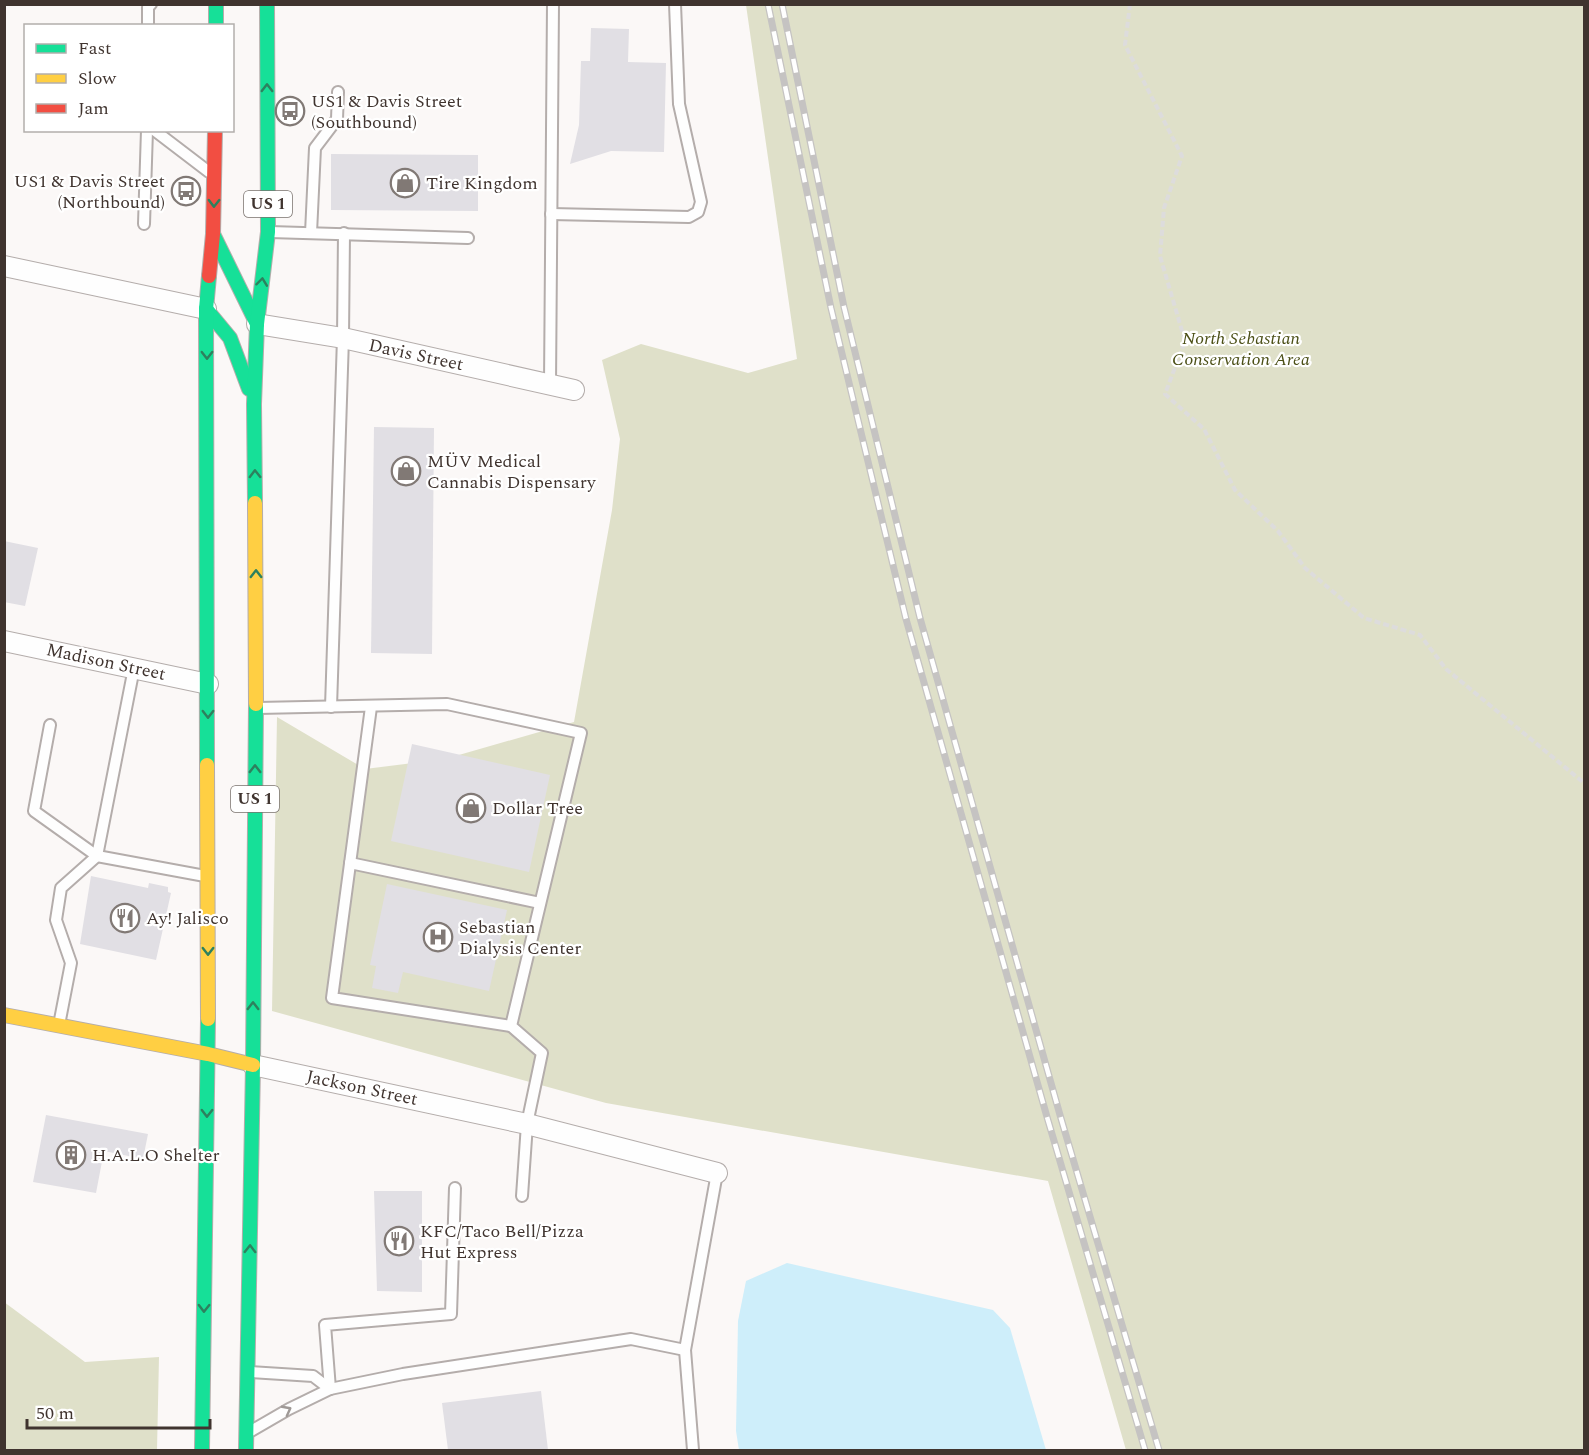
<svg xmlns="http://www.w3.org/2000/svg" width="1589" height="1455" viewBox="0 0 1589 1455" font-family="Spectral,serif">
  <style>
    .green { fill: #dfe0c9 }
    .water { fill: #ceeefa }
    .building { fill: #e1dfe4 }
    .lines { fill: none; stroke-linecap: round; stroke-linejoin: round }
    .lane-casing { stroke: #b4adab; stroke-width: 14 }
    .street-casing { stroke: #b4adab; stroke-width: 22 }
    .fast-casing { stroke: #b4adab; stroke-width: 16 }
    .slow-casing { stroke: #b4adab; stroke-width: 16 }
    .jam-casing { stroke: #b4adab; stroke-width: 16 }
    .path { stroke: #dddcdc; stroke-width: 4; stroke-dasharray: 6 3; stroke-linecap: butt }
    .lane { stroke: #fefefe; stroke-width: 10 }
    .street { stroke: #fefefe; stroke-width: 20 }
    .fast { stroke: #16e098; stroke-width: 14 }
    .slow { stroke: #ffcf43; stroke-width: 14 }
    .jam { stroke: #f24e42; stroke-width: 14 }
    .rail-casing { stroke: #c5c3c2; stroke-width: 7 }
    .rail { stroke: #fff; stroke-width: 4.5; stroke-dasharray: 14; stroke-linecap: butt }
    .oneway { stroke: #2d815e }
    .oneway2 { stroke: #9f9996 }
    .labels { text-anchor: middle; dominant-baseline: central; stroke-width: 4.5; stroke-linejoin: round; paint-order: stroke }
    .shield { fill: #fff; stroke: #79716d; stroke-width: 1.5 }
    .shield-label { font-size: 16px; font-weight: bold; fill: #40342f }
    .poi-label { font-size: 18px; fill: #40342f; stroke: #fff; text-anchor: start }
    .park-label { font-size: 18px; font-style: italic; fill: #4b4f16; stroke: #fff }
    .street-label { font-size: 18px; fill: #40342f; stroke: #fff }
  </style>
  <rect width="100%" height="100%" fill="#fbf8f7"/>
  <g class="green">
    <path d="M746 5H1584V1450H1126L1048 1181 606 1103 272 1011 277 717 365 769 445 759 574 722 612 510 620 439 602 360 641 344 748 373 797 359Z"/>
    <path d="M4 1302 85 1362 159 1357 157 1450H5Z"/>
  </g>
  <path class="water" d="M787 1263 993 1310 1010 1328 1046 1450H739L736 1431 738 1321 746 1281Z"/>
  <g class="building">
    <path d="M591 28 629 29 628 62 666 63 664 152 611 151 570 164 579 125 581 61H590Z"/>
    <path d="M331 154 478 155V211L331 210Z"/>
    <path d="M374 427 434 428 432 654 371 653Z"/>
    <path d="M4 541 38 548 25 606 4 602Z"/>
    <path d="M412 744 550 775 529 872 391 841Z"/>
    <path d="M91 876 148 888 149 883 168 887V892L171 893 156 960 80 944Z"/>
    <path d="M387 884 507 910 489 991 403 972 398 993 372 988 376 966 370 965Z"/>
    <path d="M46 1115 148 1134 143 1159 104 1151 96 1193 33 1182Z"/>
    <path d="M374 1191H422V1292L377 1291Z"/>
    <path d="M541 1391 548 1450H448L442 1403Z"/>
  </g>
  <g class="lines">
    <g class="lane-casing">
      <g id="lane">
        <path d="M148 26V7L151 4"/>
        <path d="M154 130 209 172"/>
        <path d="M551 214 689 217 698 212 701 202 679 104 675 4"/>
        <path d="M144 224 147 130"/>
        <path d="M270 232 468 238"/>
        <path d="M311 233 315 148 337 119 338 92"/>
        <path d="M550 384 553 4"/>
        <path d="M331 707 343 338 344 233"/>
        <path d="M371 707 332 998 511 1026"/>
        <path d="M258 708 447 704 581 733 511 1026 542 1053 527 1124 522 1196"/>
        <path d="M50 725 34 811 97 856 205 876"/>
        <path d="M350 863 540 903"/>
        <path d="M59 1025 71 963 56 920 61 888 97 856 134 668"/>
        <path d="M251 1372 313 1376 330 1389"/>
        <path d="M330 1389 325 1325 451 1314 455 1188"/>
        <path d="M251 1431 289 1409 330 1389 403 1374 631 1339 685 1350"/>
        <path d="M693 1450 685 1350 717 1173"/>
      </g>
    </g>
    <g class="street-casing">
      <g id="street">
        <path d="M4 266 206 309"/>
        <path d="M257 324 343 338 574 390"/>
        <path d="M4 641 208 684"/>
        <path d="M253 1065 527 1124 717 1173"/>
      </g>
    </g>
    <g class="fast-casing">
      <g id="fast">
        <path d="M216 4V26"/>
        <path d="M213 234 257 324"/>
        <path d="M206 309 230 338 249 389"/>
        <path d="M255 503 254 404 257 324 268 232 267 4"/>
        <path d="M207 765 206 309 209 276"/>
        <path d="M202 1450 208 1019"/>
        <path d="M246 1450 253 1065 256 704"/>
      </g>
    </g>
    <g class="slow-casing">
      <g id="slow">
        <path d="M255 503 256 704"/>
        <path d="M207 765 208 1019"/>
        <path d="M4 1015 208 1054 253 1065"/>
      </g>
    </g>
    <g class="jam-casing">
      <path id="jam" d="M209 276 213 234 215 130"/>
    </g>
    <path class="path" d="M1130 4 1125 45 1182 156 1164 208 1160 256 1185 341 1165 394 1204 429 1235 490 1278 531 1305 568 1364 618 1420 635 1446 669 1584 783"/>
    <use href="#lane" class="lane"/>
    <use href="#street" class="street"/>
    <use href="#fast" class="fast"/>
    <use href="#slow" class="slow"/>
    <use href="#jam" class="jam"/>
    <g class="rail-casing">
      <g id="rail">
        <path d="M768 4 831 308 906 619 1047 1117 1145 1450"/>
        <path d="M782 4 844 307 920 618 1060 1115 1159 1450"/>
      </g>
    </g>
    <use href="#rail" class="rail"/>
  </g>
  <defs><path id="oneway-chevron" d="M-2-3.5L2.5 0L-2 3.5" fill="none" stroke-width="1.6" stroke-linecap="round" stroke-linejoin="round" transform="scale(1.5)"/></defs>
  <g class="oneway">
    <use href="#oneway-chevron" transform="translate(267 88) rotate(-90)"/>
    <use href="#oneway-chevron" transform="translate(214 203) rotate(91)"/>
    <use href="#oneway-chevron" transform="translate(262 282) rotate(-83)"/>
    <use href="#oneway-chevron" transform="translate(207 355) rotate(90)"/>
    <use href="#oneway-chevron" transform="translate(255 474) rotate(-91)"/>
    <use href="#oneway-chevron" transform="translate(256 574) rotate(-90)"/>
    <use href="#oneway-chevron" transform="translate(208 714) rotate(90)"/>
    <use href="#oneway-chevron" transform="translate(255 769) rotate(-90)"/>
    <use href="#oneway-chevron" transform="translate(208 951) rotate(90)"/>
    <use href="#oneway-chevron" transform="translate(253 1006) rotate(-90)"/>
    <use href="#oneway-chevron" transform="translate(207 1113) rotate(91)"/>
    <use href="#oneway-chevron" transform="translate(250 1249) rotate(-89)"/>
    <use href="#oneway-chevron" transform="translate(204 1308) rotate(91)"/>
  </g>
  <use class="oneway2" href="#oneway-chevron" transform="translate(287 1410) rotate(-28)"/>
  <defs>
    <g id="bus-ring" transform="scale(1.5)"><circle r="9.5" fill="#fff" stroke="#817975" stroke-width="1.5"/><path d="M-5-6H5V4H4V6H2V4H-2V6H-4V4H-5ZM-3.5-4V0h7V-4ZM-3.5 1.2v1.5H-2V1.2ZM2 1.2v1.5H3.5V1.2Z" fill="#817975"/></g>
    <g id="shop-ring" transform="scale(1.5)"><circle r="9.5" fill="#fff" stroke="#817975" stroke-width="1.5"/><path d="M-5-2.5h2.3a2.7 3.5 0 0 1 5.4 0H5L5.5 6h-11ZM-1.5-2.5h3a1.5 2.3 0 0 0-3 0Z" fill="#817975"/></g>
    <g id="restaurant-ring" transform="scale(1.5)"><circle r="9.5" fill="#fff" stroke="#817975" stroke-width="1.5"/><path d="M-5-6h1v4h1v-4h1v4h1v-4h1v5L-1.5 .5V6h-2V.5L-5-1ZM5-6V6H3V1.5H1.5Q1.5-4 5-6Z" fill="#817975"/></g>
    <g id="hospital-ring" transform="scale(1.5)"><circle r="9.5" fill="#fff" stroke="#817975" stroke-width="1.5"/><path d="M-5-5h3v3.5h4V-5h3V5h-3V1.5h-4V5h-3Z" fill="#817975"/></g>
    <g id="building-ring" transform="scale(1.5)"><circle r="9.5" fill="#fff" stroke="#817975" stroke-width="1.5"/><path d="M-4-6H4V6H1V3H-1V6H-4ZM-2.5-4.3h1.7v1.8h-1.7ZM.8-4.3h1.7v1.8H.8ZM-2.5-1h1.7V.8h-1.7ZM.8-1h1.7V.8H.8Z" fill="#817975"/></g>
  </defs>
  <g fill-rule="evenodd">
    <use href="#bus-ring" x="290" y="111"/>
    <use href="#shop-ring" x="405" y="183"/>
    <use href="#bus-ring" x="186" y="191"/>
    <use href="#shop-ring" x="406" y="471"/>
    <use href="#shop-ring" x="471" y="808"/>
    <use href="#restaurant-ring" x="125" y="918"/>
    <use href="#hospital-ring" x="438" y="937"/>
    <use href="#building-ring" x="71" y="1155"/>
    <use href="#restaurant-ring" x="399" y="1241"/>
  </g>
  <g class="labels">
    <g class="shield">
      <rect x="244" y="191" width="48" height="26" rx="4.5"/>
      <rect x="231" y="786" width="48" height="26" rx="4.5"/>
    </g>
    <g class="shield-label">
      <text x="268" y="204">US 1</text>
      <text x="255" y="799">US 1</text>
    </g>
    <g class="poi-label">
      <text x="311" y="101">US1 &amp; Davis Street<tspan x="311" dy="21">(Southbound)</tspan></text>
      <text x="165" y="181" text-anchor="end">US1 &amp; Davis Street<tspan x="165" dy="21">(Northbound)</tspan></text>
      <text x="426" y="183">Tire Kingdom</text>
      <text x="427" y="461">MÜV Medical<tspan x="427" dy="21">Cannabis Dispensary</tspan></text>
      <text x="492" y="808">Dollar Tree</text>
      <text x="146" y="918">Ay! Jalisco</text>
      <text x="459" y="927">Sebastian<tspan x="459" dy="21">Dialysis Center</tspan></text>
      <text x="92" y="1155">H.A.L.O Shelter</text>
      <text x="420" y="1231">KFC/Taco Bell/Pizza<tspan x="420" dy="21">Hut Express</tspan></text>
    </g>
    <g class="park-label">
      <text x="1241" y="338">North Sebastian<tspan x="1241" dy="21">Conservation Area</tspan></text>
    </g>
    <g class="street-label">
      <text transform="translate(416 355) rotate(12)">Davis Street</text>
      <text transform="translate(106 662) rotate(12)">Madison Street</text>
      <text transform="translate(362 1088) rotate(12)">Jackson Street</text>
    </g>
  </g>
  <rect width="1589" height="1455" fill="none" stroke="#40342f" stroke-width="12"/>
  <rect x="24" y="24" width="210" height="108" fill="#ffffff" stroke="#b3aeac" stroke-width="1.5"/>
  <rect x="36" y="44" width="30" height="9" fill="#16e098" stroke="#b3aeac" stroke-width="1.5"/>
  <text x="78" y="54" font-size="18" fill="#40342f">Fast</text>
  <rect x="36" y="74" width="30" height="9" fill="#ffcf43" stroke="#b3aeac" stroke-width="1.5"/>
  <text x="78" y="84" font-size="18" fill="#40342f">Slow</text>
  <rect x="36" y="104" width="30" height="9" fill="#f24e42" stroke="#b3aeac" stroke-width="1.5"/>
  <text x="78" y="114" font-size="18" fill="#40342f">Jam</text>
  <path d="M27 1419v9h183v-9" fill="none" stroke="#40342f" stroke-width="3"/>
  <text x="36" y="1419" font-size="18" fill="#40342f" stroke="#ffffff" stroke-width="4.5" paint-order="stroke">50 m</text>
</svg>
